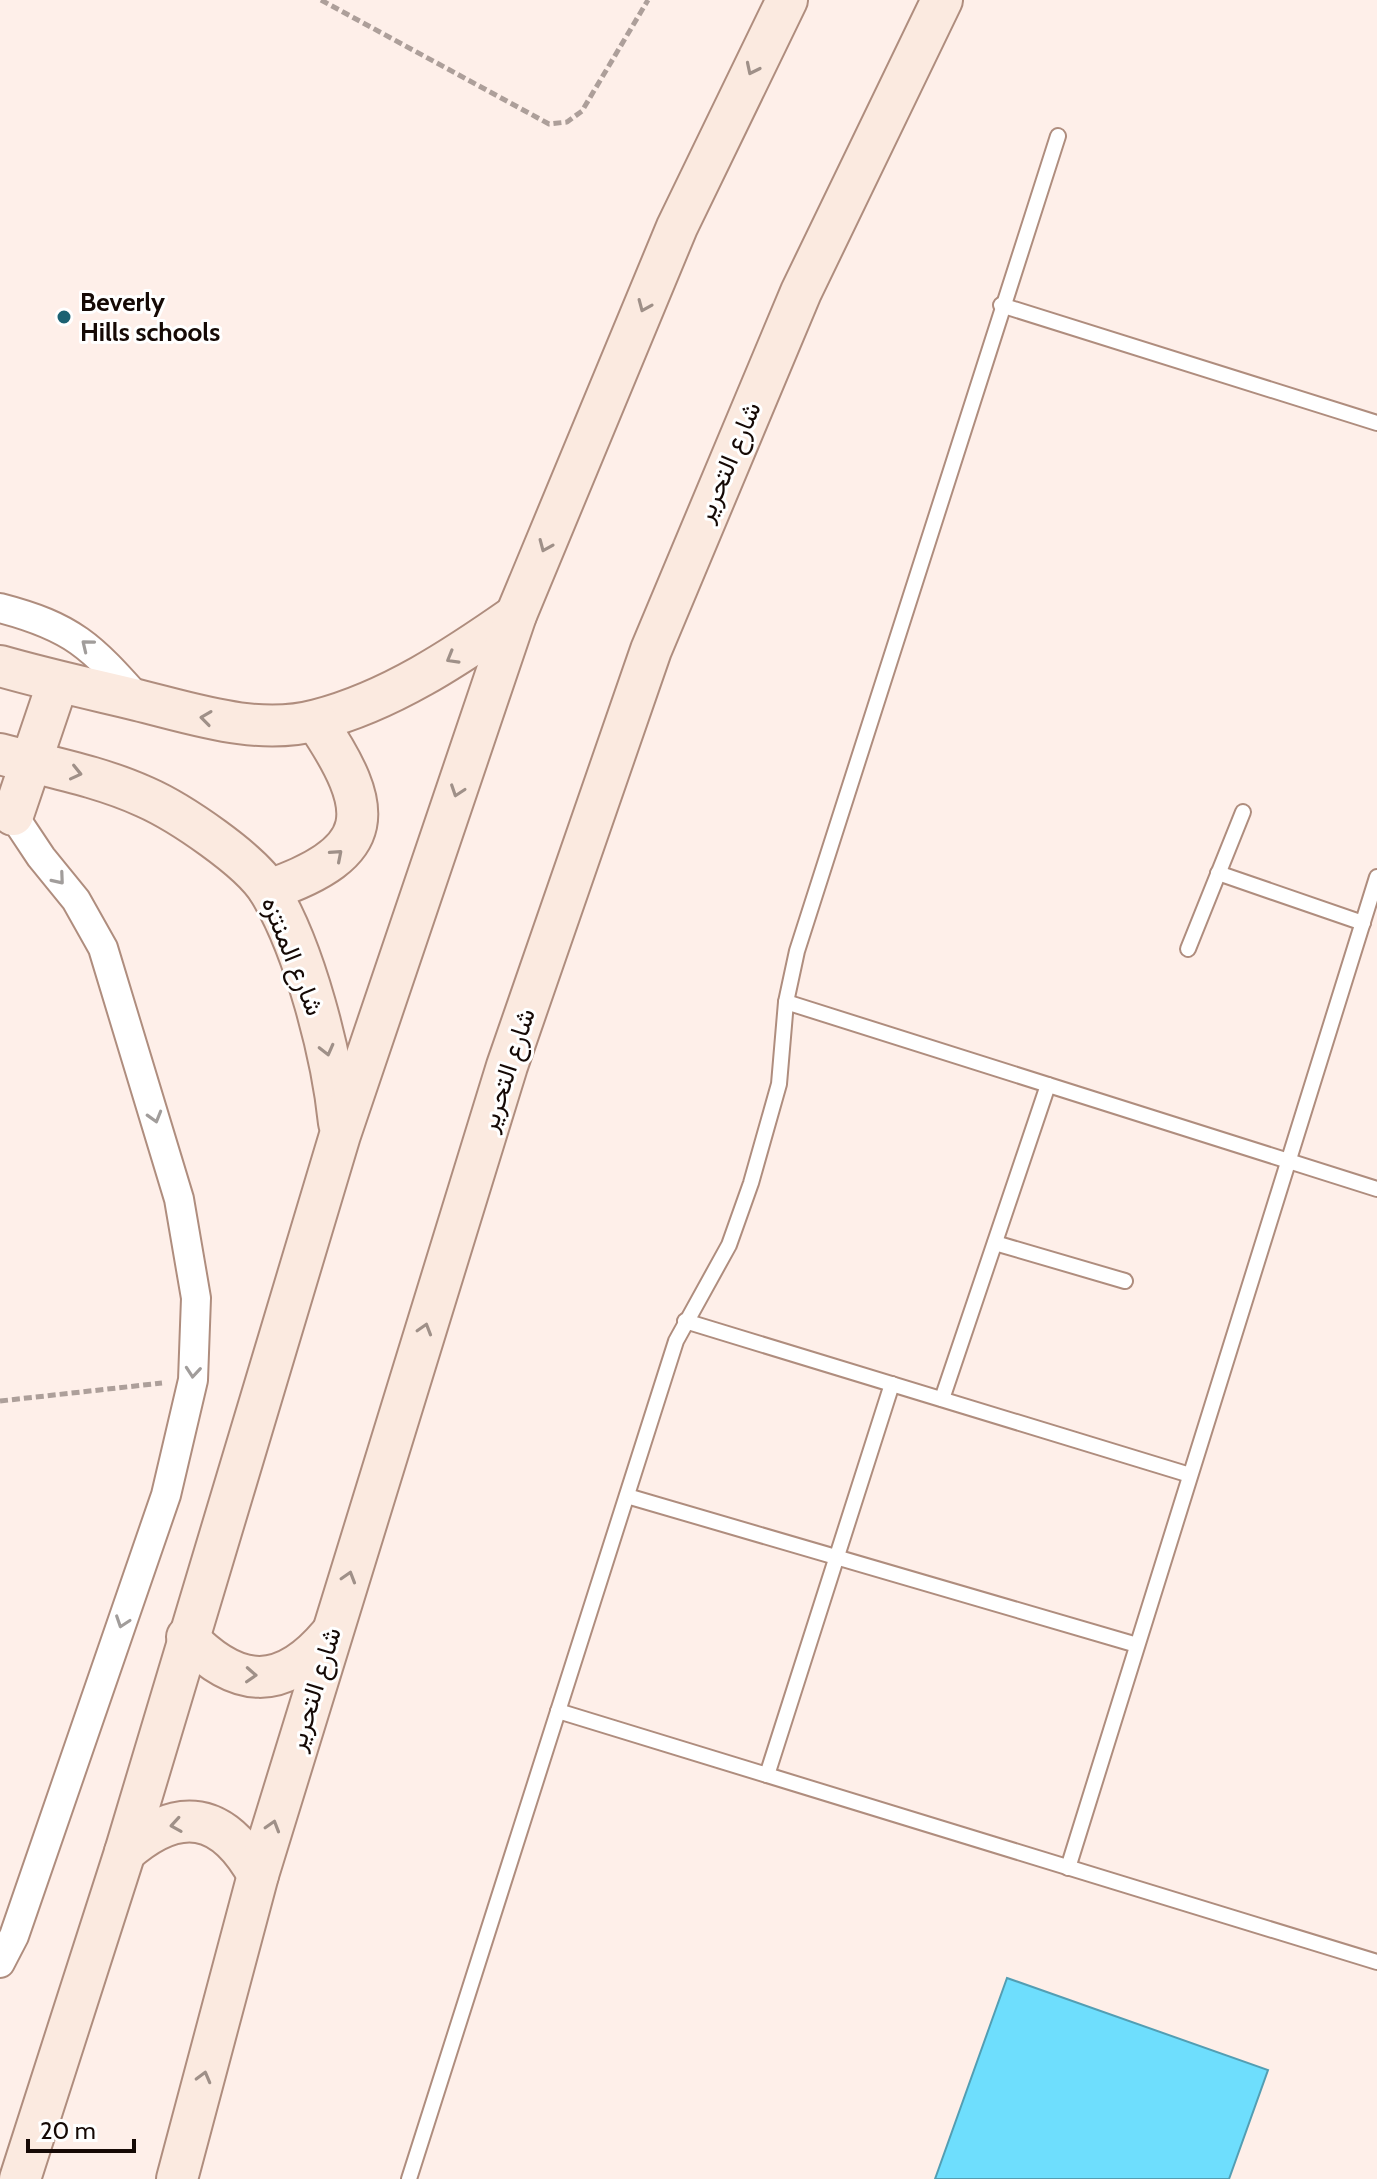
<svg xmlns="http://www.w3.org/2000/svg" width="1377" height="2179" viewBox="0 0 1377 2179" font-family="Cabin,Vazirmatn,sans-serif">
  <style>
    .water { fill: #6edefd; stroke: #539eb3; stroke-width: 2 }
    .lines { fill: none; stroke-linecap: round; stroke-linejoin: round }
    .lane-casing { stroke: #af8d7e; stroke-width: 18 }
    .street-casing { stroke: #af8d7e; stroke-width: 32 }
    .secondary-casing { stroke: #af8d7e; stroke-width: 44 }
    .path { stroke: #ad9f9a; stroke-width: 5; stroke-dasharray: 8 4; stroke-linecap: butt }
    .lane { stroke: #fff; stroke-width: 14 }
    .street { stroke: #fff; stroke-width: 28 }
    .secondary { stroke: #fbeae0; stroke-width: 40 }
    .oneway { stroke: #9f9088 }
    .oneway2 { stroke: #a19d9b }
    .poi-dot { fill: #1c6172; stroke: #fff; stroke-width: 3 }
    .labels { text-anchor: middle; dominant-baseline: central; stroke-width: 6; stroke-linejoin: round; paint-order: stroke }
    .poi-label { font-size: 26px; font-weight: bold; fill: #150905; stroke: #fff; text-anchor: start }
    .street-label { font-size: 26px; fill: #150905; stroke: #fff }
  </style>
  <rect width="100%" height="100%" fill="#feefe9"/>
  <path class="water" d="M1007 1978 1268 2070 1229 2179H935Z"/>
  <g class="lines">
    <g class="lane-casing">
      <g id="lane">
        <path d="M1001 305 1377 423"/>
        <path d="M1218 873 1363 923"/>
        <path d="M1188 949 1243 812"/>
        <path d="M786 1002 1377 1189"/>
        <path d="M995 1243 1125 1281"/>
        <path d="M685 1321 1190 1475"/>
        <path d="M942 1399 1048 1085"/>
        <path d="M627 1496 1137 1645"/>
        <path d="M558 1711 1377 1962"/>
        <path d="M767 1775 892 1384"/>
        <path d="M1068 1868 1377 877"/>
        <path d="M409 2179 676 1341 729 1245 751 1183 779 1084 786 1002 797 951 1058 136"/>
      </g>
    </g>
    <g class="street-casing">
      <g id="street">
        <path d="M0 608C73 627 91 646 140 701"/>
        <path d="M0 812 13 815 41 857 76 900 103 948 179 1199 196 1298 193 1380 166 1495 14 1936 0 1963"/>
      </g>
    </g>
    <g class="secondary-casing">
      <g id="secondary">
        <path d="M0 666C45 679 91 689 137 700 194 714 258 736 317 720 390 701 456 657 516 615"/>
        <path d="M0 754C49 767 99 776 145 797 179 812 251 860 270 892 305 950 332 1055 339 1123"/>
        <path d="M13 815 58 682"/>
        <path d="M269 890C379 852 376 810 316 721"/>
        <path d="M187 1637C237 1689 282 1692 330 1635"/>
        <path d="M125 1852C179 1805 223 1812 258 1875"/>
        <path d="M20 2179 125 1852 340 1135 516 615 677 227 787 0"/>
        <path d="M177 2179 258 1875 507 1066 651 650 801 292 942 0"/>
      </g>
    </g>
    <g class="path">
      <path d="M321 0 549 124 567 122 582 111 648 0"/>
      <path d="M0 1401 162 1383"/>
    </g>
    <use href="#lane" class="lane"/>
    <use href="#street" class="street"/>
    <use href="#secondary" class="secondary"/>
  </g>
  <defs><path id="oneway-chevron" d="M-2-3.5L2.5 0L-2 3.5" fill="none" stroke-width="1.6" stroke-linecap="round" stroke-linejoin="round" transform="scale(2)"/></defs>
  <g class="oneway">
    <use href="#oneway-chevron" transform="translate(752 69) rotate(116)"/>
    <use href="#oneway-chevron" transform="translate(644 306) rotate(113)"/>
    <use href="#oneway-chevron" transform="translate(545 546) rotate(113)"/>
    <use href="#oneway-chevron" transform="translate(452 658) rotate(150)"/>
    <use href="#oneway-chevron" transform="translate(206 718) rotate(-172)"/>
    <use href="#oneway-chevron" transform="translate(76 773) rotate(13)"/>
    <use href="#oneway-chevron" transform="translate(457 791) rotate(109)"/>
    <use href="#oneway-chevron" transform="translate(337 855) rotate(-41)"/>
    <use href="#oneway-chevron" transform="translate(327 1050) rotate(76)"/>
    <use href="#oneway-chevron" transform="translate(425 1329) rotate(-73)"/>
    <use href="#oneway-chevron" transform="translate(349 1577) rotate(-73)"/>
    <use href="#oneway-chevron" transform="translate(251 1675) rotate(3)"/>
    <use href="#oneway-chevron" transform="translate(176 1825) rotate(171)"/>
    <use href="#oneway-chevron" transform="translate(273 1826) rotate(-73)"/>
    <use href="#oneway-chevron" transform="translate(204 2077) rotate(-75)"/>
  </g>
  <g class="oneway2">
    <use href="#oneway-chevron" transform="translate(87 645) rotate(-141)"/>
    <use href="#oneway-chevron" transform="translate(59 879) rotate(50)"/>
    <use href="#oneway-chevron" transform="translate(155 1117) rotate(74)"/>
    <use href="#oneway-chevron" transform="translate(193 1372) rotate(95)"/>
    <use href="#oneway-chevron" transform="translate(122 1622) rotate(109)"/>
  </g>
  <circle class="poi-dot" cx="64" cy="317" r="8"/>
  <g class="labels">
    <g class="poi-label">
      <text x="80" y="302">Beverly<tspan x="80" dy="30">Hills schools</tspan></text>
    </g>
    <g class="street-label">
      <text transform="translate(728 462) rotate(-67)">شارع التحرير</text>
      <text transform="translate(293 956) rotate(68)">شارع المنتزه</text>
      <text transform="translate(507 1070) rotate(-72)">شارع التحرير</text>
      <text transform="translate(314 1689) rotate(-73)">شارع التحرير</text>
    </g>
  </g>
  <path d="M28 2139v12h106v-12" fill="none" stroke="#150905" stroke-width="4"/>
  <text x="40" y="2139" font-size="24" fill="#150905" stroke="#ffffff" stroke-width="6" paint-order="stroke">20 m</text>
</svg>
